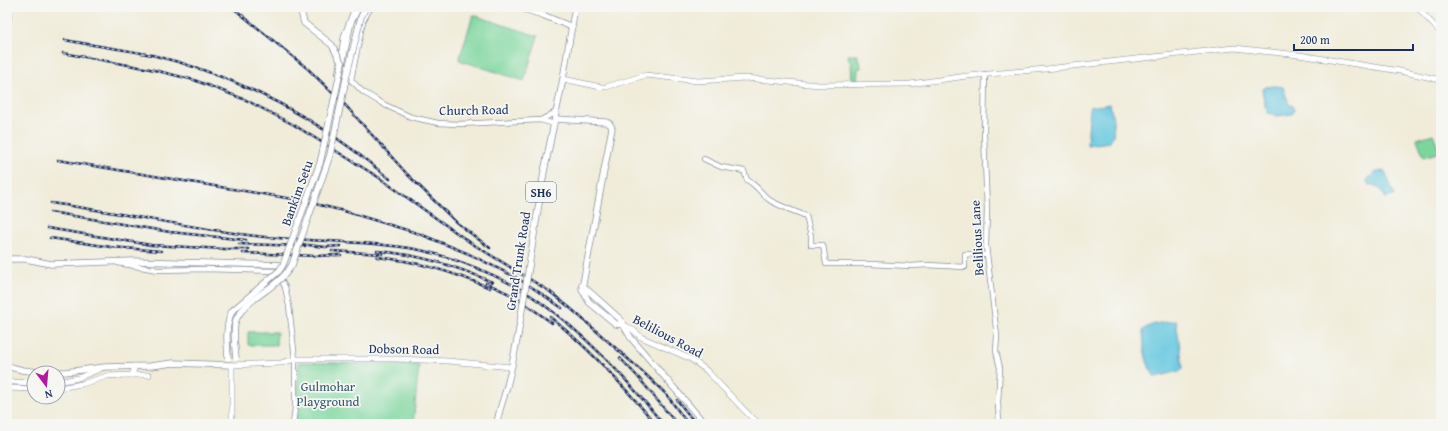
<svg xmlns="http://www.w3.org/2000/svg" width="1448" height="431" viewBox="0 0 1448 431" font-family="'Gentium Book Plus',serif">
  <style>
    .green { fill: #7cd69c; stroke: #4c827d }
    .water { fill: #62c6df; stroke: #3e7a9e }
    .lines { fill: none; stroke-linecap: round; stroke-linejoin: round }
    .tertiary-casing { stroke: #868e9c; stroke-width: 6 }
    .secondary-casing { stroke: #868e9c; stroke-width: 6 }
    .primary-casing { stroke: #868e9c; stroke-width: 7 }
    .tertiary { stroke: #fff; stroke-width: 4.5 }
    .secondary { stroke: #fff; stroke-width: 5 }
    .primary { stroke: #fff; stroke-width: 5.5 }
    .rail-casing { stroke: #1b2f5e; stroke-width: 2.5 }
    .rail { stroke: #f6f6f2; stroke-width: 1; stroke-dasharray: 3; stroke-linecap: butt }
    .primary-bridge-casing { stroke: #868e9c; stroke-width: 7; stroke-linecap: butt }
    .primary-bridge { stroke: #fff; stroke-width: 5.5 }
    .labels { text-anchor: middle; dominant-baseline: central; stroke-width: 3.5; stroke-linejoin: round; paint-order: stroke }
    .shield { fill: #f6f6f2; stroke: #5d6b8a; stroke-width: 1 }
    .shield-label { font-size: 12px; font-weight: bold; fill: #1b2f5e }
    .street-label { font-size: 13px; fill: #1b2f5e; stroke: #f6f6f2 }
    .park-label { font-size: 13px; fill: #33596e; stroke: #f6f6f2 }
  </style>
  <rect width="100%" height="100%" fill="#f6f6f2"/>
  <filter id="ink" filterUnits="userSpaceOnUse"><feTurbulence type="fractalNoise" baseFrequency=".025" numOctaves="2"/><feDisplacementMap in="SourceGraphic" scale="8" xChannelSelector="R" yChannelSelector="G"/><feConvolveMatrix kernelMatrix="1 2 1 2 8 2 1 2 1" color-interpolation-filters="sRGB"/></filter>
  <filter id="wash" filterUnits="userSpaceOnUse"><feTurbulence type="fractalNoise" baseFrequency=".012" numOctaves="4" result="noise"/><feDisplacementMap in="SourceGraphic" scale="16" xChannelSelector="R" yChannelSelector="G"/><feGaussianBlur stdDeviation="0.9" result="paint"/><feColorMatrix in="noise" values="0 0 0 0 0 0 0 0 0 0 0 0 0 0 0 0 0 1.4 0 .05"/><feComposite in="paint" operator="in"/></filter>
  <g filter="url(#wash)">
    <rect width="100%" height="100%" fill="#f0ecd9"/>
    <g class="green">
      <path d="M473 15 538 36 524 81 459 60Z"/>
      <path d="M848 55H858V60H860L861 68 858 69 857 83 852 84 851 61H849Z"/>
      <path d="M1433 134 1440 152 1424 157 1417 139Z"/>
      <path d="M248 332H277L276 345H248Z"/>
      <path d="M299 362 419 365 413 424H295Z"/>
    </g>
    <g class="water">
      <path d="M1275 86 1283 87 1286 95 1284 96V97H1287L1289 105H1292C1295 107 1294 111 1292 114L1277 116 1268 113 1265 106 1262 90 1266 87Z"/>
      <path d="M1110 104C1112 114 1117 134 1110 142L1087 145 1090 107Z"/>
      <path d="M1385 171 1394 194V196L1386 198 1380 189 1372 184 1369 186 1367 181 1368 178 1375 173V172Z"/>
      <path d="M1176 321 1183 368 1181 371 1155 377C1144 362 1144 348 1143 330 1150 323 1166 322 1176 321Z"/>
    </g>
  </g>
  <g filter="url(#ink)">
    <g class="lines">
      <g class="tertiary-casing">
        <g id="tertiary">
          <path d="M355 7 344 36 338 73 351 80 363 92 385 105 411 117 438 123 459 124 541 120 554 124"/>
          <path d="M985 74 984 134 987 210 986 246 997 336 996 351 1000 368 998 402 999 424"/>
          <path d="M351 80 363 21 371 7"/>
          <path d="M541 120 556 112"/>
          <path d="M704 159 721 167 744 171 747 180C757 185 762 195 771 201 782 207 794 211 806 216L811 236V245H823L826 264H871L911 266 927 265 965 267V254L987 255"/>
          <path d="M118 263 158 270 205 269 276 271 285 287 289 306 295 359V408L293 424"/>
        </g>
      </g>
      <g class="secondary-casing">
        <g id="secondary">
          <path d="M1417 7 1441 33"/>
          <path d="M7 29 10 7"/>
          <path d="M563 79 601 87H606L646 75 698 81 746 78 819 85 910 84 967 76 1046 69 1234 48 1299 55 1400 71 1441 80"/>
          <path d="M624 325 633 330 641 337 691 359 706 370 750 416 760 424"/>
          <path d="M132 375H149"/>
          <path d="M7 380 14 382 34 383"/>
          <path d="M58 382 78 378 100 369"/>
          <path d="M7 388 34 389"/>
          <path d="M58 388 82 384 107 376 132 375 135 366"/>
          <path d="M232 424V365L281 363 295 359H396L448 361 511 367"/>
        </g>
      </g>
      <g class="primary-casing">
        <g id="primary">
          <path d="M517 7 540 14 572 27"/>
          <path d="M342 64 351 22 359 7"/>
          <path d="M555 119 606 122 610 124 612 128 582 289 589 302 616 324 624 325"/>
          <path d="M7 259H26L51 264 133 261 283 265"/>
          <path d="M529 266 544 172 563 79 575 7"/>
          <path d="M582 285 620 319 631 338 705 424"/>
          <path d="M7 366 22 370 39 372H65L105 367 151 366 173 363 232 365"/>
          <path d="M497 424C498 413 502 404 505 393 511 374 514 354 518 335"/>
        </g>
      </g>
      <use href="#tertiary" class="tertiary"/>
      <use href="#secondary" class="secondary"/>
      <use href="#primary" class="primary"/>
      <g class="rail-casing">
        <g id="rail">
          <path d="M232 7 308 69 347 107 407 174 457 223 490 248"/>
          <path d="M65 40C94 46 123 49 152 55 220 71 293 105 349 147 363 157 376 168 390 179"/>
          <path d="M63 53 150 69 194 80 246 100 294 125 378 177 471 243 549 291 569 307 644 373 666 394 688 424"/>
          <path d="M58 160 299 200 344 211 420 234 469 254 515 277 533 288 562 308"/>
          <path d="M51 203C102 210 152 220 202 228 220 231 238 234 256 236 309 242 363 240 415 249 455 257 507 278 540 302 586 335 628 380 663 424"/>
          <path d="M50 212 170 232 246 240"/>
          <path d="M47 228 151 245 224 249H248"/>
          <path d="M50 238 111 247 161 251"/>
          <path d="M239 244 305 246"/>
          <path d="M300 244 325 247 341 246"/>
          <path d="M332 251 382 254"/>
          <path d="M377 251C417 254 456 266 492 282"/>
          <path d="M243 253 316 256 341 255"/>
          <path d="M377 257C417 261 453 272 490 288"/>
          <path d="M486 283 516 297 552 323"/>
          <path d="M550 317C588 347 622 384 653 421"/>
          <path d="M620 358 638 377 677 424"/>
          <path d="M677 400 696 424"/>
        </g>
      </g>
      <use href="#rail" class="rail"/>
      <g class="primary-bridge-casing">
        <g id="primary-bridge">
          <path d="M518 335 529 266"/>
          <path d="M228 358C227 341 225 326 232 311L279 271 283 265 320 163 342 64 332 45 304 23 300 7"/>
          <path d="M236 358C235 347 233 335 235 324 237 307 266 292 278 281 284 276 288 271 292 265L330 155 347 74 361 17 366 7"/>
        </g>
      </g>
      <use href="#primary-bridge" class="primary-bridge"/>
    </g>
  </g>
  <g class="labels">
    <rect class="shield" x="526" y="182" width="30" height="20" rx="3"/>
    <g class="shield-label">
      <text x="541" y="192">SH6</text>
    </g>
    <g class="street-label">
      <text transform="translate(474 110) rotate(-1)">Church Road</text>
      <text transform="translate(297 193) rotate(-70)">Bankim Setu</text>
      <text transform="translate(977 238) rotate(-93)">Belilious Lane</text>
      <text transform="translate(518 261) rotate(-81)">Grand Trunk Road</text>
      <text transform="translate(668 336) rotate(28)">Belilious Road</text>
      <text transform="translate(404 349) rotate(1)">Dobson Road</text>
    </g>
    <g class="park-label">
      <text x="328" y="386">Gulmohar<tspan x="328" dy="15">Playground</tspan></text>
    </g>
  </g>
  <rect width="1448" height="431" fill="none" stroke="#f6f6f2" stroke-width="24"/>
  <g transform="translate(46 385) rotate(164)"><circle r="19" fill="#f6f6f2" stroke="#9ea6b7"/>
  <path d="M0-3L7 15L0 10L-7 15Z" fill="#b5179e"/>
  <text y="-6" font-size="11" font-weight="bold" text-anchor="middle" fill="#1b2f5e">N</text>
  </g>
  <path d="M1294 44v6h119v-6" fill="none" stroke="#1b2f5e" stroke-width="2"/>
  <text x="1300" y="44" font-size="12" fill="#1b2f5e" stroke="#f6f6f2" stroke-width="3" paint-order="stroke">200 m</text>
</svg>
